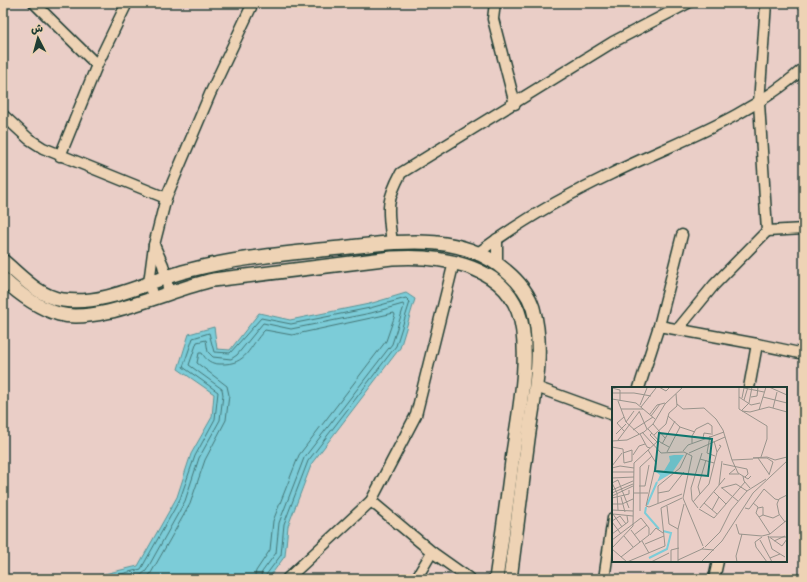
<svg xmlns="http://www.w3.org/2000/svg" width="807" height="582" viewBox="0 0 807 582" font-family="'Comic Neue','Playpen Sans Arabic',sans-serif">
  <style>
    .water { fill: #7cccd8; stroke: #579396 }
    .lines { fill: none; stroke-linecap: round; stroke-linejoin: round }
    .shore { stroke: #447676; stroke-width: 1 }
    .minor-casing { stroke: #1f3d34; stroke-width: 13 }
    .major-casing { stroke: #1f3d34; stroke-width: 16 }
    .minor { stroke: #eed3b5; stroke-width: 10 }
    .major { stroke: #eed3b5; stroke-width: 13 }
    .inset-river { fill: none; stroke: #7cccd8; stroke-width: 2 }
    .inset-road { fill: none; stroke: #99948c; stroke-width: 1 }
    .view { fill: #0f766e; fill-opacity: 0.15; stroke: #0f766e; stroke-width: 2 }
    .inset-edge { fill: none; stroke: #1f3d34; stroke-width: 2 }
  </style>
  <rect width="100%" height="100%" fill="#eacec7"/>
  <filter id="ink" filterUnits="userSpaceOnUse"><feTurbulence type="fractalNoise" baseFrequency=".025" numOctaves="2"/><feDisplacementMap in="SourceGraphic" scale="8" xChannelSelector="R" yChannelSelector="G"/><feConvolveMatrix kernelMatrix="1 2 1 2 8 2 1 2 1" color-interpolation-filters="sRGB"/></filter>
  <g filter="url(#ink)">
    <path class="water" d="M406 293 415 299 400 348 312 463 288 526 285 556 268 579H83L138 566 177 497 191 454 212 417 214 394 178 369 189 334 214 327 217 349 230 350 259 313 290 320 369 304Z"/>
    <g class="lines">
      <g class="shore">
        <path d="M101 579 141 569 180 499 195 456 215 419 218 392 183 367 193 338 209 333 214 352 230 353 261 318 291 324 370 308 406 298 410 302 396 346 308 461 284 524 281 555 266 575 265 579"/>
        <path d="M123 579 141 575 146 571 185 501 199 458 220 420 223 395 222 389 189 365 197 342 206 340 208 352 213 357 231 359 237 355 263 323 291 329 371 313 403 304 404 306 392 344 304 458 279 523 276 553 262 572 260 579"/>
        <path d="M146 579 151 573 190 504 205 460 226 420 229 395 227 386 197 363 199 353H202C206 360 211 364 220 364 248 365 248 347 265 330L292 335 394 313 395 315 386 341 299 455 273 521 270 550 256 571 254 579"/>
      </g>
      <g class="minor-casing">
        <g id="minor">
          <path d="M34 3 97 65"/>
          <path d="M495 3 493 19 515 104"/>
          <path d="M766 3 759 103 767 231 804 229"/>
          <path d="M3 115 29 139 43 148 166 198"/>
          <path d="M60 156 97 65 127 3"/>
          <path d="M392 243C388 210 385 203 401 173L613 42 688 3"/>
          <path d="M154 245 163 265 169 292"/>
          <path d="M478 253C519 222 565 196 611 174 678 141 747 119 804 68"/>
          <path d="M497 262V239"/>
          <path d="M153 298 149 283 154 245 166 198 210 94 253 3"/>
          <path d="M659 326 757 344 804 354"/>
          <path d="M678 329 714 285 767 231"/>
          <path d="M536 387 613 415"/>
          <path d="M639 388 659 326 682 235"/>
          <path d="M749 388 757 344"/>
          <path d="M371 501 432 552 470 579"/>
          <path d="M287 579 371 501 416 415 454 262"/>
          <path d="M416 579 432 552"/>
          <path d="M604 579 613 518"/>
          <path d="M714 579 718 561"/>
        </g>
      </g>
      <g class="major-casing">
        <g id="major">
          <path d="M3 261C21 276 39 297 63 300 107 306 149 280 190 270 235 258 284 254 330 249 388 244 457 228 506 271 518 281 528 292 533 308 545 350 534 397 528 439 522 486 516 532 510 579"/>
          <path d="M3 279C19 294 38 308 59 314 98 325 171 289 213 280L392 258C436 255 500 263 518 311 532 348 519 413 513 453 508 495 502 537 496 579"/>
        </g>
      </g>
      <use href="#minor" class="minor"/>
      <use href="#major" class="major"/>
    </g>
  </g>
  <g transform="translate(612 387)">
    <rect width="175" height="175" fill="#eacec7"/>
    <path d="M62 68H72L60 86 45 95 48 88 44 85 52 84 58 74 57 69Z" fill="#7cccd8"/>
    <path class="inset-river" d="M35 118 45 95M34 120 33 126 47 142M37 171 55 162 59 146 51 144"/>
    <path class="inset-road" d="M47 0 54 4 58 0M127 0V22L155 39V52L149 70M157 0 175 8M0 1 8 3V14M0 6H22L39 9M127 10 139 18 148 16M139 10 145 9 146 0M151 10 175 16M130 11 132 1 152 5M0 12 24 16 43 32M132 13 136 0M6 14 14 35 27 47M65 17 71 22 92 21 104 32 111 43 120 73 141 72M28 18 35 1M29 20 44 1M161 21 165 5M9 22H31M130 23 137 16 140 0M147 23 154 0M27 24 35 42M130 24 138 25 157 20 175 25M38 27 45 18 53 16M39 29 48 17M56 29 68 40 83 45M12 30 5 36 12 44M14 35 22 24M41 37 53 51M36 42 48 55 57 60M21 43 41 30M30 45 49 66 72 65 80 69 71 111 91 159M40 46 38 48 45 55M4 47 14 37M28 47 35 60 38 61M42 48 54 37 57 26 65 19 64 7M98 49 95 66 103 69M91 51 92 46 99 47M6 53 27 25M0 54 15 53 32 45 41 37 53 17 71 0M102 54 105 65 109 59 107 58M80 56V49L84 42 96 36 100 39V48M50 57 63 34M0 60 11 62 12 76 20 74V63L11 66M36 63 44 76 34 119 37 120 70 107M71 64 76 58 112 45M55 65 68 40M77 66 113 50M21 68 27 59 33 57M146 71 157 87M88 72 102 76M120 73 126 86 136 92 139 89M163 73 175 70M161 75 155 71H141L155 70 163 73M111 77 135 82 136 87 133 90M0 79 10 66M0 81 8 79 22 81M123 82 117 87H127M0 85H22M157 88 161 75M131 89 132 94 138 101M0 91 22 90M0 96 6 93 17 121M0 96 5 106 6 123M107 98 110 74M27 99H33L37 78M109 101 124 97 135 104M110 101 126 114M0 103 21 94M102 105 114 117M0 106 21 97M21 106H36M46 106 57 104 72 85M88 107 97 97 105 65M0 109 21 99M9 110 13 125M0 111 17 107V103M81 115 88 107 86 100 94 73M46 116V99L68 81 75 66M92 116 105 127M141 116 146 120 144 126 147 130M0 117H10L21 112M55 119 57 137 66 142M86 121 80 113 79 101 90 66M88 121 113 91M133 121 137 122 152 102 163 112 167 113M146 121 151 120V128M87 122 102 131 133 95M0 123 21 124M100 123 107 110M28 124V80L40 69M0 134 8 129 14 137M0 135 9 147M173 135 167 127 165 117 167 112 175 108M124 137 127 147 150 149 158 147 175 133M10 140 1 127 21 129M19 143 28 155M0 147 16 135 15 129M158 147 147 130 151 128 161 131 167 128M22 148 35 138M38 148 44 141 51 146M12 149 21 160M156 149 160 162 173 170M156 149 170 159 175 152M150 150 143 155 144 160 155 175M158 150H175M0 153 29 131 37 141V148L9 170M148 153 158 171M30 154 37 166M162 154 173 149M33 157 52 149M92 160 90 162 102 163M93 160 108 145 119 123 135 104 154 92M0 161 21 139 22 76 47 53M0 162 15 175M66 173 90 162M15 175 53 159 49 121 70 111M39 175 57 166M59 175V163L67 161M66 175V142L72 117M89 175 110 154 141 106 175 74M125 175 124 169 130 147M160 175 158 171 168 167"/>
    <path class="view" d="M47 46 100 52 96 89 43 84Z"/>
    <rect width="175" height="175" class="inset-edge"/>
  </g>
  <rect width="807" height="582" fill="none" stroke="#eed3b5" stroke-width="16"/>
  <rect x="8" y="8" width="791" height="566" fill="none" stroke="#1f3d34" stroke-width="1.5" filter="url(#ink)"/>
  <g transform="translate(38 38) rotate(354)" stroke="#eed3b5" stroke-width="3" paint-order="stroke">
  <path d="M0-3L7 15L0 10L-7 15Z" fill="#1f3d34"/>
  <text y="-6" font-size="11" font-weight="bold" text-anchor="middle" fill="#1f3d34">ش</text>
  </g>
</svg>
